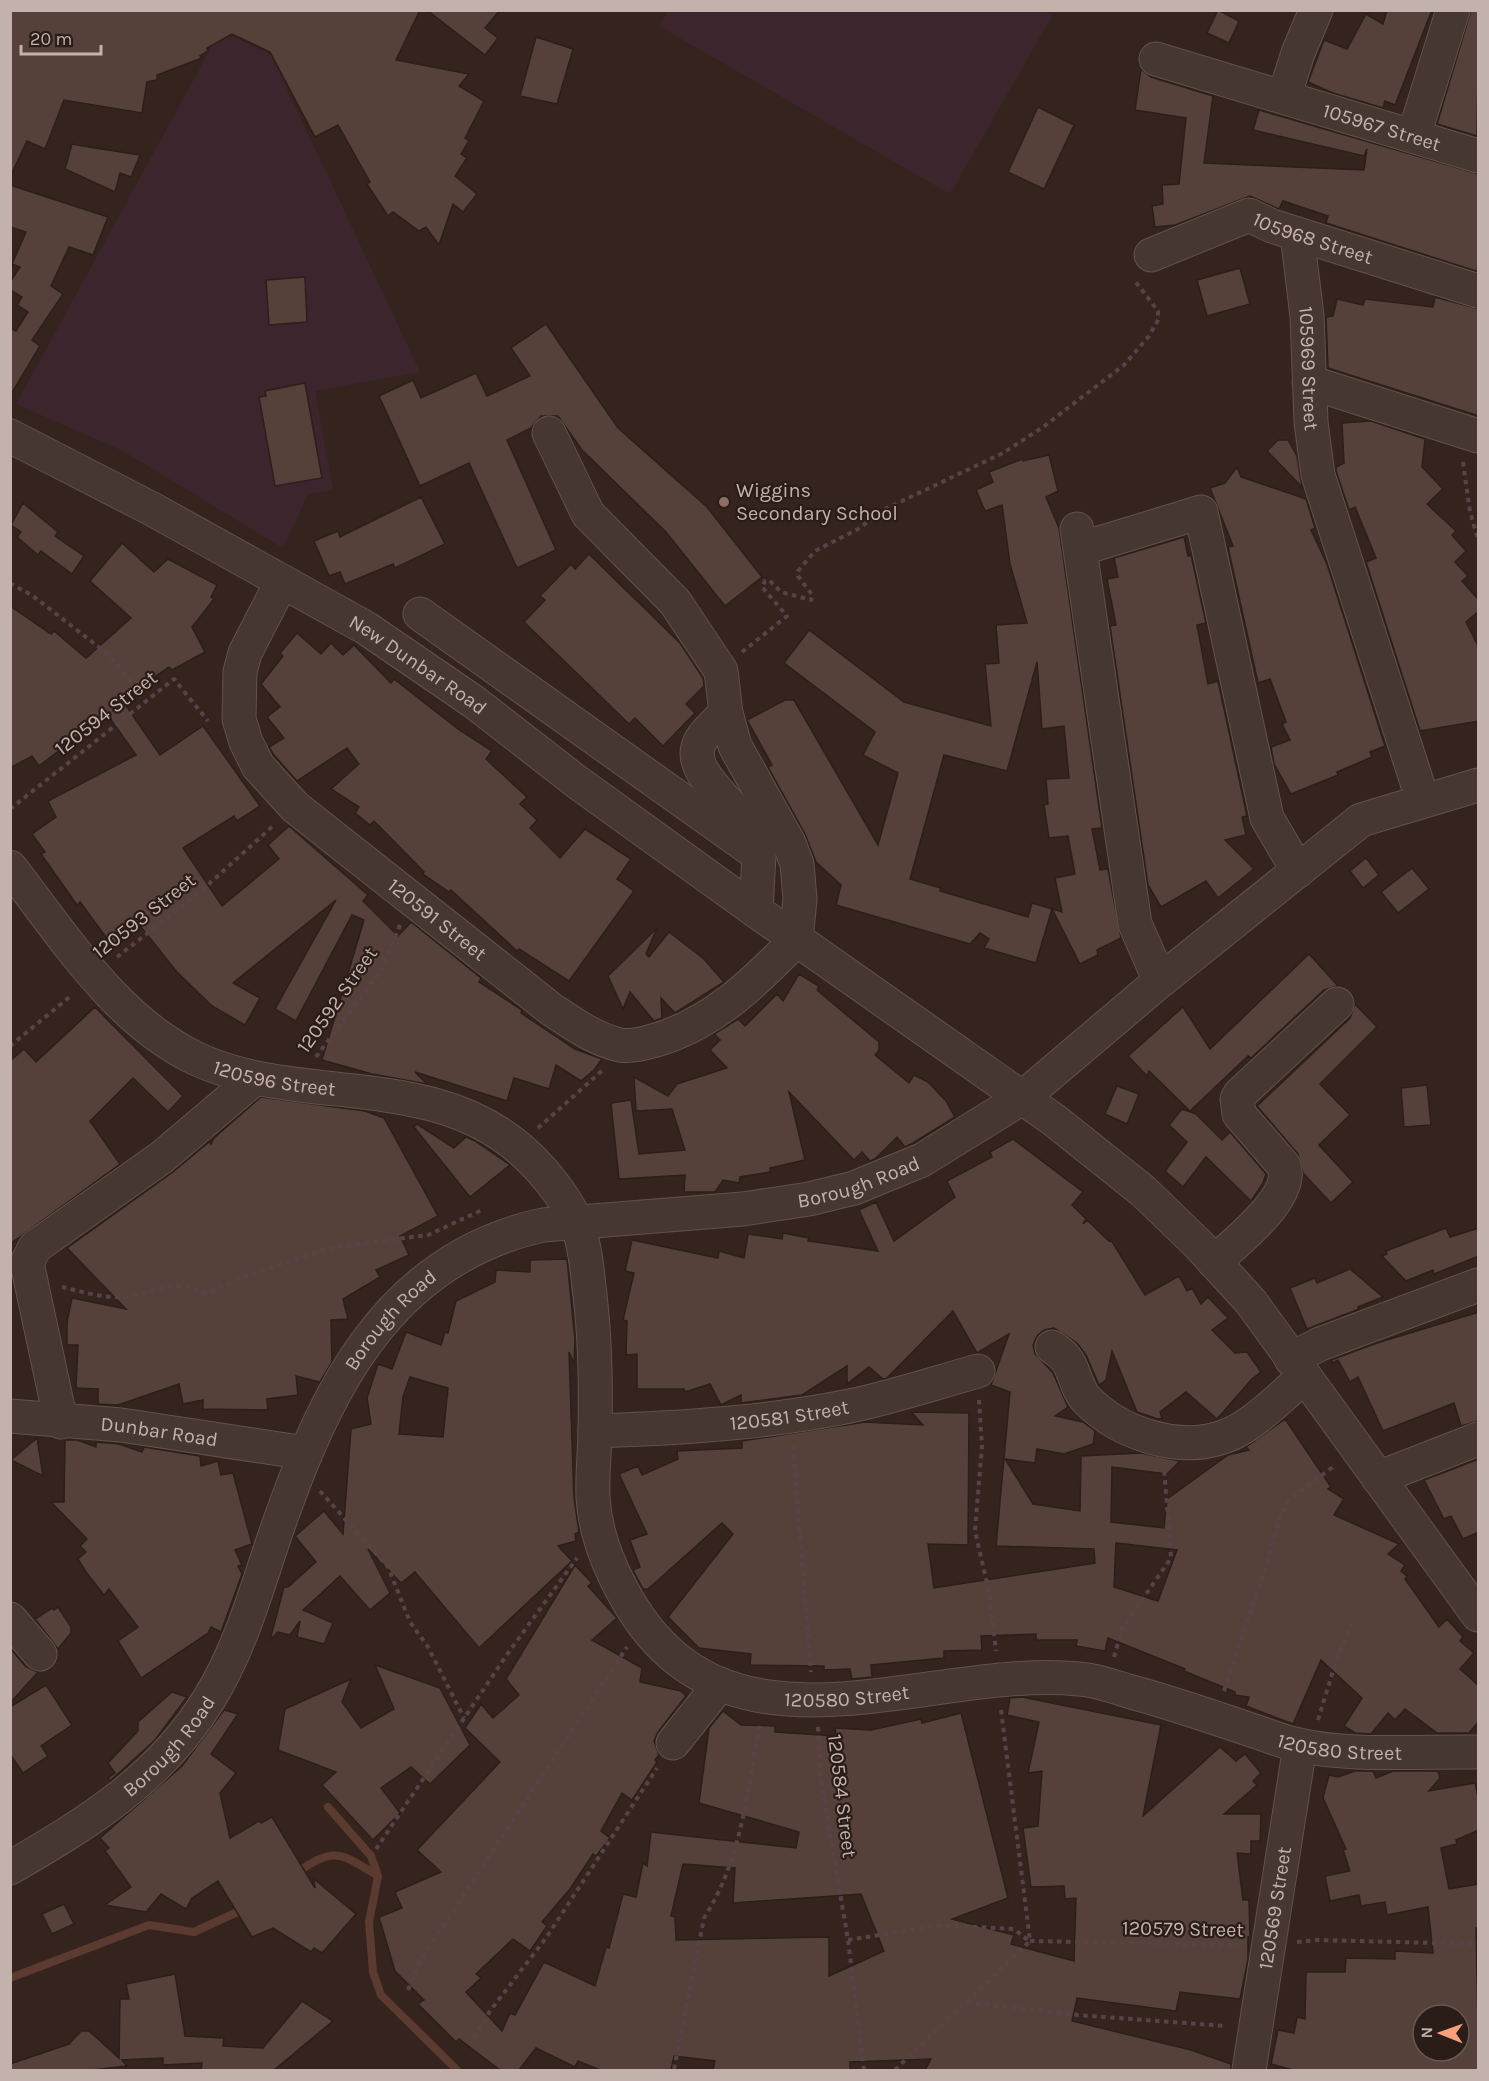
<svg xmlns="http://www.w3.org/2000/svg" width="1489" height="2081" viewBox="0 0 1489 2081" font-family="Karla,sans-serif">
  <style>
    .green { fill: #3d252e }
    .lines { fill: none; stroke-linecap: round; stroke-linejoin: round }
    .stream { stroke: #5b3b2f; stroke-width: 8 }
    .building { fill: #56413a; stroke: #2c1e19; stroke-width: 1.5; fill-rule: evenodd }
    .minor-casing { stroke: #61524c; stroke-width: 35 }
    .path { stroke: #584247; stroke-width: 4; stroke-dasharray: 4.5 4.5; stroke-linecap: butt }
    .minor { stroke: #463731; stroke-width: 33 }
    .education-dot { fill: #8d6e63; stroke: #2a1c17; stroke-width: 2 }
    .labels { text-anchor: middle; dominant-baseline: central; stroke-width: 4.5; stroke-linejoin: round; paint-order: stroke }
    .street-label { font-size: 20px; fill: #c3b2ab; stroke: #2a1c17 }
    .poi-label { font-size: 20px; fill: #c3b2ab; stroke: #2a1c17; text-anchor: start }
  </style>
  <rect width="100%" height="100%" fill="#35241e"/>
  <g class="green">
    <path d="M668 10H1042L1052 16 950 194 659 26Z"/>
    <path d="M221 30 271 55 420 372 315 391 333 490 308 494 283 548 123 451 16 404Z"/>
  </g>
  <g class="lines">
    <g class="stream">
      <path d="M328 1807 371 1856 378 1876"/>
      <path d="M295 1874C335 1846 339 1852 378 1876L369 1922 373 1972 381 1995 457 2070"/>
      <path d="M10 1978 149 1925 194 1932 246 1908"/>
    </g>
  </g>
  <g class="building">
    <path d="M10 10H420L396 60 469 74 459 86 484 101 465 138 469 141 461 154 467 158 455 176 477 194 463 212 453 204 439 245 426 227 419 231 393 212 388 216 367 184 370 182 338 125 315 137 270 52 232 34 207 48 208 51 200 56 202 58 157 75V80L147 82 142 113 64 100 45 149 27 141 10 177Z"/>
    <path d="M427 10H500L485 28 498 38 485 55Z"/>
    <path d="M1218 10 1239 21 1229 43 1207 33Z"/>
    <path d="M1387 10H1432L1395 105 1385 101 1383 108 1333 93 1308 82 1324 40 1347 49 1366 14 1383 24Z"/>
    <path d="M1471 10H1479L1477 136 1437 124Z"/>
    <path d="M536 37 573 49 557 104 520 96Z"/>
    <path d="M1141 69 1151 77 1213 96 1204 163 1364 170 1367 149 1364 156 1253 130 1259 110 1479 174V272L1326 223 1328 216 1283 201 1279 209 1250 196 1175 225 1155 227 1152 206 1163 204 1162 185 1179 184 1186 118 1135 110Z"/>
    <path d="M1038 107 1074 125 1044 189 1008 172Z"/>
    <path d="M72 144 95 148 140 155 131 177 120 173 115 192 65 169Z"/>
    <path d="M10 185 108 217 93 255 69 247 51 286 63 294 32 340 40 346 10 396V328L16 331 28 312 17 305 22 297 10 290V282L20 267 12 264 26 232 10 227Z"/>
    <path d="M1240 268 1250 304 1207 316 1197 280Z"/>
    <path d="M305 277 307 322 269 325 266 280Z"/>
    <path d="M1435 297 1479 309V416L1328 368 1326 317 1333 316 1337 299 1363 305 1365 299 1433 307Z"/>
    <path d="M546 324 618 428 707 507 762 577 725 606 666 532 582 450 558 416H541L531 428 507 440 556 550 517 568 469 463 420 486 379 396 413 380 421 398 476 373 487 396 530 376 511 348Z"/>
    <path d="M305 383 322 478 275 486 259 397 266 396 265 391Z"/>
    <path d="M1371 421 1425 439 1422 467 1443 489 1427 504 1456 531 1452 535 1466 551 1455 562 1468 576 1462 581 1479 600V611L1466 622 1479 648V721L1420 731 1366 562 1376 558 1355 507 1349 510 1336 471V467L1344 463 1342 423Z"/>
    <path d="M1278 440H1288L1297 456 1302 487 1267 451Z"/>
    <path d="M1049 455 1058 491 1046 497 1059 528 1102 828 1092 829 1100 870 1108 869 1121 938 1097 950 1098 955 1080 964 1052 909 1036 963 984 948 989 939 980 933 970 944 836 905 841 885 816 862 805 834 768 767 772 765 747 720 785 700H794L878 845 898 773 863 755 875 732 784 663 809 630 904 702 991 726 985 664 999 663 996 625 1027 623 1010 564 1002 505 985 511 976 490 993 482 989 472 1022 459 1023 461ZM1037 662 1042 729 1064 726 1069 778 1046 779 1048 804 1044 805 1049 838 1068 836 1075 874 1055 878 1062 912 1032 903 1028 917 940 891 941 888 910 879 944 755 1007 771Z"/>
    <path d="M1237 467 1241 477 1306 499 1315 528 1311 530 1327 564 1385 746 1370 752 1372 757 1337 772 1338 775 1291 794 1274 764 1271 747 1290 740 1282 724 1286 722 1270 679 1258 683 1228 547 1233 546 1210 488 1225 483Z"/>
    <path d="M421 497 445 544 395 568 393 564 345 584 340 572 329 576 314 541 338 531 340 537Z"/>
    <path d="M23 503 58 532 55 536 84 556 72 574 41 551 38 555 17 537 21 532 11 525Z"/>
    <path d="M1184 537 1188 556 1191 555 1206 623 1197 625 1208 684 1218 681 1247 816 1242 817 1246 835 1225 840 1254 869 1218 898 1206 881 1161 907 1148 885 1110 626 1116 625 1107 579 1118 577 1114 558Z"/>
    <path d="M122 543 154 572 168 559 217 585 211 597 214 599 192 627 205 652 172 670 169 667 122 700 160 755 203 726 260 806 237 821 234 816 183 848 222 906 279 859 268 845 289 826 368 895 363 901 398 936 411 922 481 978 479 982 522 1010 521 1013 575 1049 602 1059 594 1070 581 1081 556 1065 549 1089 514 1078 507 1101 415 1072 427 1084 372 1074 322 1060 364 920 352 915 296 1021 275 1009 336 900 233 983 260 998 245 1025 212 1006 177 972 141 927 114 948 80 902 77 905 41 854 45 852 32 834 56 817 48 801 136 755 107 714 39 766 32 756 10 768V606L51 634 54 631 86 658 131 618 90 581Z"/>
    <path d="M589 554 680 643 703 678 704 686 686 704 695 713 663 746 635 718 629 724 524 622 545 600 540 596 571 564 575 569Z"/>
    <path d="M297 633 321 654 331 643 343 655 354 645 391 683 394 679 458 729 492 751 486 759 527 797 520 804 537 820 530 828 560 858 585 829 631 859 617 879 634 891 569 981 519 949 517 951 451 890 449 892 423 874 424 872 374 821 370 825 355 813 359 807 331 789 359 764 347 748 297 781 274 755 269 747 284 738 267 717 280 707 261 684 283 656 280 653Z"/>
    <path d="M1366 858 1379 875 1363 888 1350 871Z"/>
    <path d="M1412 868 1429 889 1398 913 1381 892Z"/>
    <path d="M657 928 646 954 649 957 669 932 704 959 724 982 675 1013 661 998 662 1018 654 1021 630 992 623 1009 608 976Z"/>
    <path d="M1309 954 1338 986 1324 990 1251 1058 1248 1056 1190 1111 1149 1071 1147 1076 1128 1056 1183 1007 1210 1049Z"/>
    <path d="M799 974 819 986 817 990 879 1042V1050L875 1055 909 1083 914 1075 928 1082 946 1101 955 1117 913 1143 905 1147 897 1137 875 1159 870 1161 862 1152 854 1160 789 1092 805 1160 770 1168V1172L740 1177 739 1183 723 1180 715 1192H684L685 1175 619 1179 611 1103 631 1100 639 1154 685 1150 672 1109 636 1111 634 1077 668 1096 677 1084 727 1068 710 1050 720 1040 714 1034 738 1019 745 1026 777 994 783 1001Z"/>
    <path d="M1355 1004 1377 1027 1320 1084 1350 1115 1319 1145 1353 1182 1331 1203 1303 1173 1298 1154 1257 1106 1350 1018Z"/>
    <path d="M95 1007 183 1096 168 1112 133 1078 90 1121 120 1164 10 1244V1061L24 1049 36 1062Z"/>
    <path d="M1427 1085 1431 1125 1404 1127 1401 1088Z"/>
    <path d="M1117 1086 1139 1094 1127 1124 1105 1114Z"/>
    <path d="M261 1097 365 1111 384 1118 438 1216 400 1236 409 1255 376 1270 380 1277 343 1299 348 1319 331 1320 332 1362 320 1382 296 1376 298 1395 267 1399 268 1410 203 1409V1400L183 1404 179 1384 118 1405 98 1404V1389L76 1388 78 1345H67V1322L72 1298 126 1309 67 1248 173 1172 209 1142 211 1144 214 1138Z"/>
    <path d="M1182 1109 1196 1114 1222 1140 1230 1132 1266 1174 1263 1183 1251 1201 1206 1157 1183 1187 1165 1171 1187 1142 1169 1125Z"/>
    <path d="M417 1124 454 1148 466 1137 475 1141 510 1165 470 1197 414 1127Z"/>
    <path d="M1013 1139 1083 1192 1072 1205 1086 1219 1083 1224 1087 1220 1109 1241 1111 1240 1145 1295 1179 1276 1187 1291 1192 1288 1201 1304 1208 1297 1228 1318 1212 1330 1235 1353 1247 1352 1261 1372 1252 1379 1217 1419 1186 1392 1160 1412 1162 1418 1158 1419 1137 1412 1112 1351 1106 1380 1099 1385 1086 1355 1077 1343 1054 1328 1044 1330 1037 1336 1033 1345 1035 1354 1053 1373 1068 1407 1055 1416 1083 1422 1095 1431 1093 1444 1064 1454 1037 1449 1035 1463 1005 1459 1033 1504 1080 1511 1081 1456 1141 1453 1180 1461 1167 1474 1112 1467 1111 1522 1164 1528 1167 1499 1228 1455 1249 1450 1246 1447 1285 1419 1331 1487 1328 1489 1344 1499 1334 1515 1399 1544 1388 1554 1405 1565 1401 1571 1407 1576 1405 1579 1439 1627 1447 1619 1463 1637 1460 1641 1474 1653 1460 1669 1479 1686V1721L1469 1733H1437L1405 1709 1395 1720 1388 1713 1371 1734 1355 1733 1344 1726 1362 1698 1321 1660 1293 1724 1246 1706 1249 1697 1235 1695V1692L1184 1671 1185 1669 1108 1638 1105 1651 1076 1646 1077 1640H1036V1634L981 1636 982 1650 944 1651V1658L871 1665 872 1677 852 1679 850 1669 824 1670V1666L750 1665 751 1654 699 1648 668 1617 733 1534 722 1523 648 1589H643L633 1570 640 1567 630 1540 647 1534 619 1474 638 1466 642 1475 678 1459 677 1451 742 1448V1441L865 1422 923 1425 911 1412 969 1413 968 1545 928 1544 934 1588 1095 1563 1094 1549 996 1546 1010 1392 991 1385 1009 1334 977 1353 953 1311 887 1378 883 1379 869 1367 847 1384V1366L802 1395 741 1403V1395L721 1405 710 1384 685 1392 684 1389H637V1354L626 1355 627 1321 623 1320 634 1273 625 1271 632 1240 718 1258 719 1251 744 1258 748 1234 782 1239 783 1233 809 1238 808 1241 878 1251 859 1210 876 1202 894 1241 955 1197 947 1181 992 1157 990 1152ZM1116 1543 1177 1550 1158 1601 1114 1587Z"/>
    <path d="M1446 1228 1450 1237 1479 1228V1256L1434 1274 1433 1270 1406 1281 1382 1256 1387 1254 1386 1251Z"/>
    <path d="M567 1259 575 1340 574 1363 569 1352 574 1498 579 1532 575 1534 576 1541 558 1546 572 1561 479 1648 415 1572 401 1583 368 1549 390 1593 370 1610 340 1576 303 1610 333 1623 324 1644 297 1637 300 1621 290 1635 278 1632 270 1640 284 1587H288L316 1562 295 1536 324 1511 343 1534 351 1429 371 1424 367 1398 378 1364 392 1369 406 1332 441 1345 445 1332 448 1333 456 1301 495 1282 496 1270 530 1272V1260ZM410 1377 448 1388 443 1437 399 1434 403 1397Z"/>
    <path d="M1350 1269 1383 1297 1358 1307 1359 1309 1307 1329 1290 1288 1315 1278 1317 1283Z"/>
    <path d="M1479 1312V1421L1461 1426 1454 1403 1383 1431 1358 1377 1350 1382 1338 1360 1333 1363 1331 1360 1377 1343Z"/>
    <path d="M37 1438 43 1476 11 1460Z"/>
    <path d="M65 1440H77L96 1447V1442L119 1444 142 1452 144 1447 200 1456 201 1466 218 1461 221 1475 233 1473 252 1544 235 1550 242 1565 238 1566 242 1574 221 1632 211 1627 208 1633 141 1678 118 1641 138 1627 109 1589 104 1595 86 1572 78 1559 86 1552 80 1546 87 1539 51 1502H64Z"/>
    <path d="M1479 1459V1532L1463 1539 1451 1516 1444 1519 1424 1480Z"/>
    <path d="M575 1565 592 1583 588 1586 617 1618 592 1640 642 1668 640 1682 681 1691 686 1696 658 1732 654 1741 659 1755 655 1760 657 1762 632 1800 622 1793 601 1831 610 1838 596 1856 593 1854 570 1889 542 1922 547 1926 530 1951 513 1939 476 1974 481 1978 466 1992 502 2031 510 2013 515 2015 544 1962 595 1986 606 1947 609 1948 623 1894 636 1897 643 1863 647 1866 651 1832 796 1848 799 1832 699 1803 709 1728 723 1711 741 1725 775 1726V1732L836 1736 835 1728 871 1730 921 1719 922 1723 961 1713 1008 1898 952 1919 1014 1935 1011 1944 1074 1961 1076 1898 1065 1899 1064 1886 1031 1887 1023 1828 1038 1826 1042 1771 1028 1773 1039 1722 1007 1715 1010 1698 1022 1697 1161 1725 1143 1816 1220 1747 1236 1761 1245 1754 1261 1773 1253 1781 1257 1785 1224 1814H1261L1260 1841H1251V1854L1237 1853 1243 1900H1249L1250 1937H1248V1959L1240 1999 1180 1992 1176 2011 1077 1998 1072 2021 1191 2050 1231 2064V2070H925L931 2059 850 2062V2070H713L715 2061 674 2056 671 2070H600L578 2061 575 2067 536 2048 519 2070H500L459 2039 456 2042 418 2004 424 2000 395 1971 379 1917 402 1908 395 1892 441 1872 417 1850 500 1762 465 1728 481 1704 493 1718 519 1695 506 1679ZM683 1864 735 1868 733 1903 861 1894 884 1951 829 1976V1937L676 1940 675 1917 671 1916Z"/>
    <path d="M58 1607 71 1627V1633L58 1649 35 1619 52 1608 54 1610Z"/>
    <path d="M10 1648 26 1667 38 1672 10 1703Z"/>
    <path d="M375 1665 440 1688 470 1745 430 1784 411 1767 381 1788 400 1813 373 1840 322 1785 336 1772 278 1750 285 1709 351 1679 342 1702 361 1728 394 1709Z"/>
    <path d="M46 1685 72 1725 41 1746 48 1756 23 1773 10 1754V1707Z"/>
    <path d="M172 1692 187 1697 155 1740 110 1781 108 1778 115 1773 108 1763 138 1731V1722Z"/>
    <path d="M224 1710 238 1714 211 1754 236 1773 220 1793 230 1838 259 1821 261 1823 272 1817 315 1888 314 1879 356 1914 322 1953 314 1948 311 1952 273 1928 252 1937 218 1881 192 1898 186 1909 161 1894 146 1912 105 1905 131 1887 105 1851 109 1848 100 1838 182 1766Z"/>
    <path d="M1355 1771H1373L1376 1778 1393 1771H1438L1440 1778 1429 1791 1475 1783 1479 1802V1830L1456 1840 1457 1844 1441 1848 1449 1889 1479 1884V1928H1476L1479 2070H1293L1271 2064 1278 2030 1294 2033 1297 2017 1305 2019 1306 1972H1345L1346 1958 1395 1959V1951L1433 1953 1428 1907 1387 1915 1385 1902 1361 1906 1359 1895 1330 1901 1325 1876 1350 1871 1343 1850 1346 1849 1323 1798 1329 1775 1338 1777ZM1423 2015H1459V2051H1423Z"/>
    <path d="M64 1904 74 1924 52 1934 42 1914Z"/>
    <path d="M175 1974 185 2036 224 2038 223 2046 263 2048 302 2001 333 2021 274 2070H201L202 2063 163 2065V2058L122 2060 127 2066 92 2070H10V2064L69 2044 81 2031H89L119 2058 120 1999H129L126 1984Z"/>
  </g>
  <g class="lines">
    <g class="minor-casing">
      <g id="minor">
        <path id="s1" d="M1156 59 1478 156"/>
        <path d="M1284 97 1298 53 1316 10"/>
        <path d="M1414 135 1453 10"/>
        <path id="s2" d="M1297 234 1307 316 1311 422 1318 475 1423 801"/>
        <path id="s3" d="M1151 255 1249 215 1272 226 1478 291"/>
        <path d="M1309 382 1478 436"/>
        <path d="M549 433 588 514 675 602 721 671 726 713 735 746 789 843 797 864 800 899 796 940"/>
        <path id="s4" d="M10 436 152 509 366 628 474 702 577 782 756 911 1054 1120 1143 1191 1199 1245 1251 1302 1478 1615"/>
        <path d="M1077 529 1135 924 1160 981"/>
        <path d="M1080 549 1201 512 1267 818 1298 871"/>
        <path id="s5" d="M282 581 245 653 240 672 239 719 246 742 258 766 295 807 551 1009C572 1023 594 1039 620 1045 630 1047 646 1043 656 1040 714 1023 755 982 796 940"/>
        <path d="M420 614 759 855 756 911"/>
        <path d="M726 713C718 721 707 730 701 740 680 775 751 812 757 845"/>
        <path id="s6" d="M10 867C64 936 116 1021 197 1059 299 1106 429 1070 520 1149 541 1167 563 1194 575 1219 584 1239 587 1266 589 1287 595 1333 596 1381 595 1427 595 1450 592 1474 593 1497 595 1537 612 1575 633 1609 735 1771 930 1664 1079 1679 1096 1680 1112 1686 1128 1691 1169 1702 1210 1716 1251 1730 1267 1735 1283 1742 1299 1745 1350 1757 1425 1751 1478 1752"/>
        <path d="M1214 1262C1234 1244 1295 1197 1284 1166L1239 1114 1237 1099 1240 1094 1337 1004"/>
        <path d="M1052 1347C1056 1350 1063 1354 1066 1359 1075 1370 1076 1389 1087 1400 1119 1433 1178 1453 1223 1437 1253 1427 1280 1397 1304 1377"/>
        <path d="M1291 1359 1320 1344 1478 1285"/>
        <path id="s7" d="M10 1416 121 1425 306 1453"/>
        <path d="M61 1422 27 1263 35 1247 162 1157 254 1079"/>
        <path id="s8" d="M595 1431C680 1428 766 1423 850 1406 893 1397 935 1383 978 1371"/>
        <path d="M1378 1478 1478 1439"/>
        <path d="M10 1619 40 1654"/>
        <path d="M673 1743 720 1684"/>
        <path id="s9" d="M10 1868C89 1822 160 1779 209 1699 240 1649 256 1591 275 1535 323 1396 385 1259 543 1225L743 1209 809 1199 854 1188 922 1160 1022 1098 1160 981 1361 820 1478 785"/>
        <path id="s10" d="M1249 2070 1300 1746"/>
      </g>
    </g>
    <g class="path">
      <path d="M1463 462 1470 512 1478 539"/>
      <path d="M10 583 33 596 109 655 145 700"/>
      <path d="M742 652 787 616 762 587 765 581 769 580 781 592 811 600 813 596 798 576V571L815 551 860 528 881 511 1003 453 1043 427 1124 365 1149 336 1158 320V311L1135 281"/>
      <path d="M10 809 174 679 208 721"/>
      <path d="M117 957 200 892 274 825"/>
      <path d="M10 1046 72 995"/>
      <path d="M316 1057 383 967 400 925"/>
      <path d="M538 1128 604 1069"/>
      <path d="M62 1287C83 1292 108 1300 131 1296 162 1290 176 1278 207 1294L238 1279 311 1254 335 1247 428 1235 482 1210"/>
      <path d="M979 1400 982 1446 975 1531 989 1592 996 1651"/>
      <path d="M793 1446 811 1672"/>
      <path d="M320 1491 388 1567 410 1622 428 1647 464 1718"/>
      <path d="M1114 1657 1122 1629 1171 1558 1164 1468"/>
      <path d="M1224 1691 1267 1563 1280 1516 1288 1501 1334 1466"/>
      <path d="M1001 1710 1030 1941"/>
      <path d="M1318 1720 1336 1661 1351 1624"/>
      <path d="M818 1727 821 1780 848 1940 864 2070"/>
      <path d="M376 1849 506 1656 577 1558"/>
      <path d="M848 1940 942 1925 1014 1929 1029 1941"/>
      <path d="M1030 1941 1239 1945"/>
      <path d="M1297 1942 1317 1940 1478 1944"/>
      <path d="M408 1990 419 1963 627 1647"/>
      <path d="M967 2002 1078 2015 1226 2026"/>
      <path d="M474 2038 490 2011 546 1938 657 1768"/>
      <path d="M674 2069 704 1918C742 1859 747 1791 760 1724"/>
      <path d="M895 2070 1030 1941"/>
    </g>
    <use href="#minor" class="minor"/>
  </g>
  <circle class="education-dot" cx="724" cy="502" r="6"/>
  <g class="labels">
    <g class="street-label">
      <text stroke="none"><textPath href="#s1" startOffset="236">105967 Street</textPath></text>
      <text stroke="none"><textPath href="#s3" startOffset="174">105968 Street</textPath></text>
      <text stroke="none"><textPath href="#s2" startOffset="135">105969 Street</textPath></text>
      <text stroke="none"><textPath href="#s4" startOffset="468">New Dunbar Road</textPath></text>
      <text transform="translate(106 713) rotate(-38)">120594 Street</text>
      <text transform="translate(144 916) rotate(-38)">120593 Street</text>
      <text stroke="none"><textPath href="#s5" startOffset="435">120591 Street</textPath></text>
      <text transform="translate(337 1000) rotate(-55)">120592 Street</text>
      <text stroke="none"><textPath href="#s6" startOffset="351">120596 Street</textPath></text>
      <text stroke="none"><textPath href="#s9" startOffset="1192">Borough Road</textPath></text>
      <text stroke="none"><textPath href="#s9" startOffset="688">Borough Road</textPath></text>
      <text stroke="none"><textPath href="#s8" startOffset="195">120581 Street</textPath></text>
      <text stroke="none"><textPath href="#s7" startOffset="150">Dunbar Road</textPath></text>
      <text stroke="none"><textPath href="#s6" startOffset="1346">120580 Street</textPath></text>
      <text stroke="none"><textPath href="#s9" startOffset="202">Borough Road</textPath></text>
      <text stroke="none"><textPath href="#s6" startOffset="1850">120580 Street</textPath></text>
      <text transform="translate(842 1796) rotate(83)">120584 Street</text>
      <text stroke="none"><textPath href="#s10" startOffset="164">120569 Street</textPath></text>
      <text transform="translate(1183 1929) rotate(1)">120579 Street</text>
    </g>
    <g class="poi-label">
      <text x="736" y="490">Wiggins<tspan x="736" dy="23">Secondary School</tspan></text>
    </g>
  </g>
  <rect width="1489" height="2081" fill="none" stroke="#c3b2ab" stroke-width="24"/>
  <g transform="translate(1441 2033) rotate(271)"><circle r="28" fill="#2a1c17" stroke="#675852" stroke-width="1.5"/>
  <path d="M0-4.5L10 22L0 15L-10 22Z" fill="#f9a07a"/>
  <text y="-9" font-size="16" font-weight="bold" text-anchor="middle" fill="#c3b2ab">N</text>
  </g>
  <path d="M21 45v9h80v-9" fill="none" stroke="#c3b2ab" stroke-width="3"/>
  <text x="30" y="45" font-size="18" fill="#c3b2ab" stroke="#2a1c17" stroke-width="4.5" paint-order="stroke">20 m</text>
</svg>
